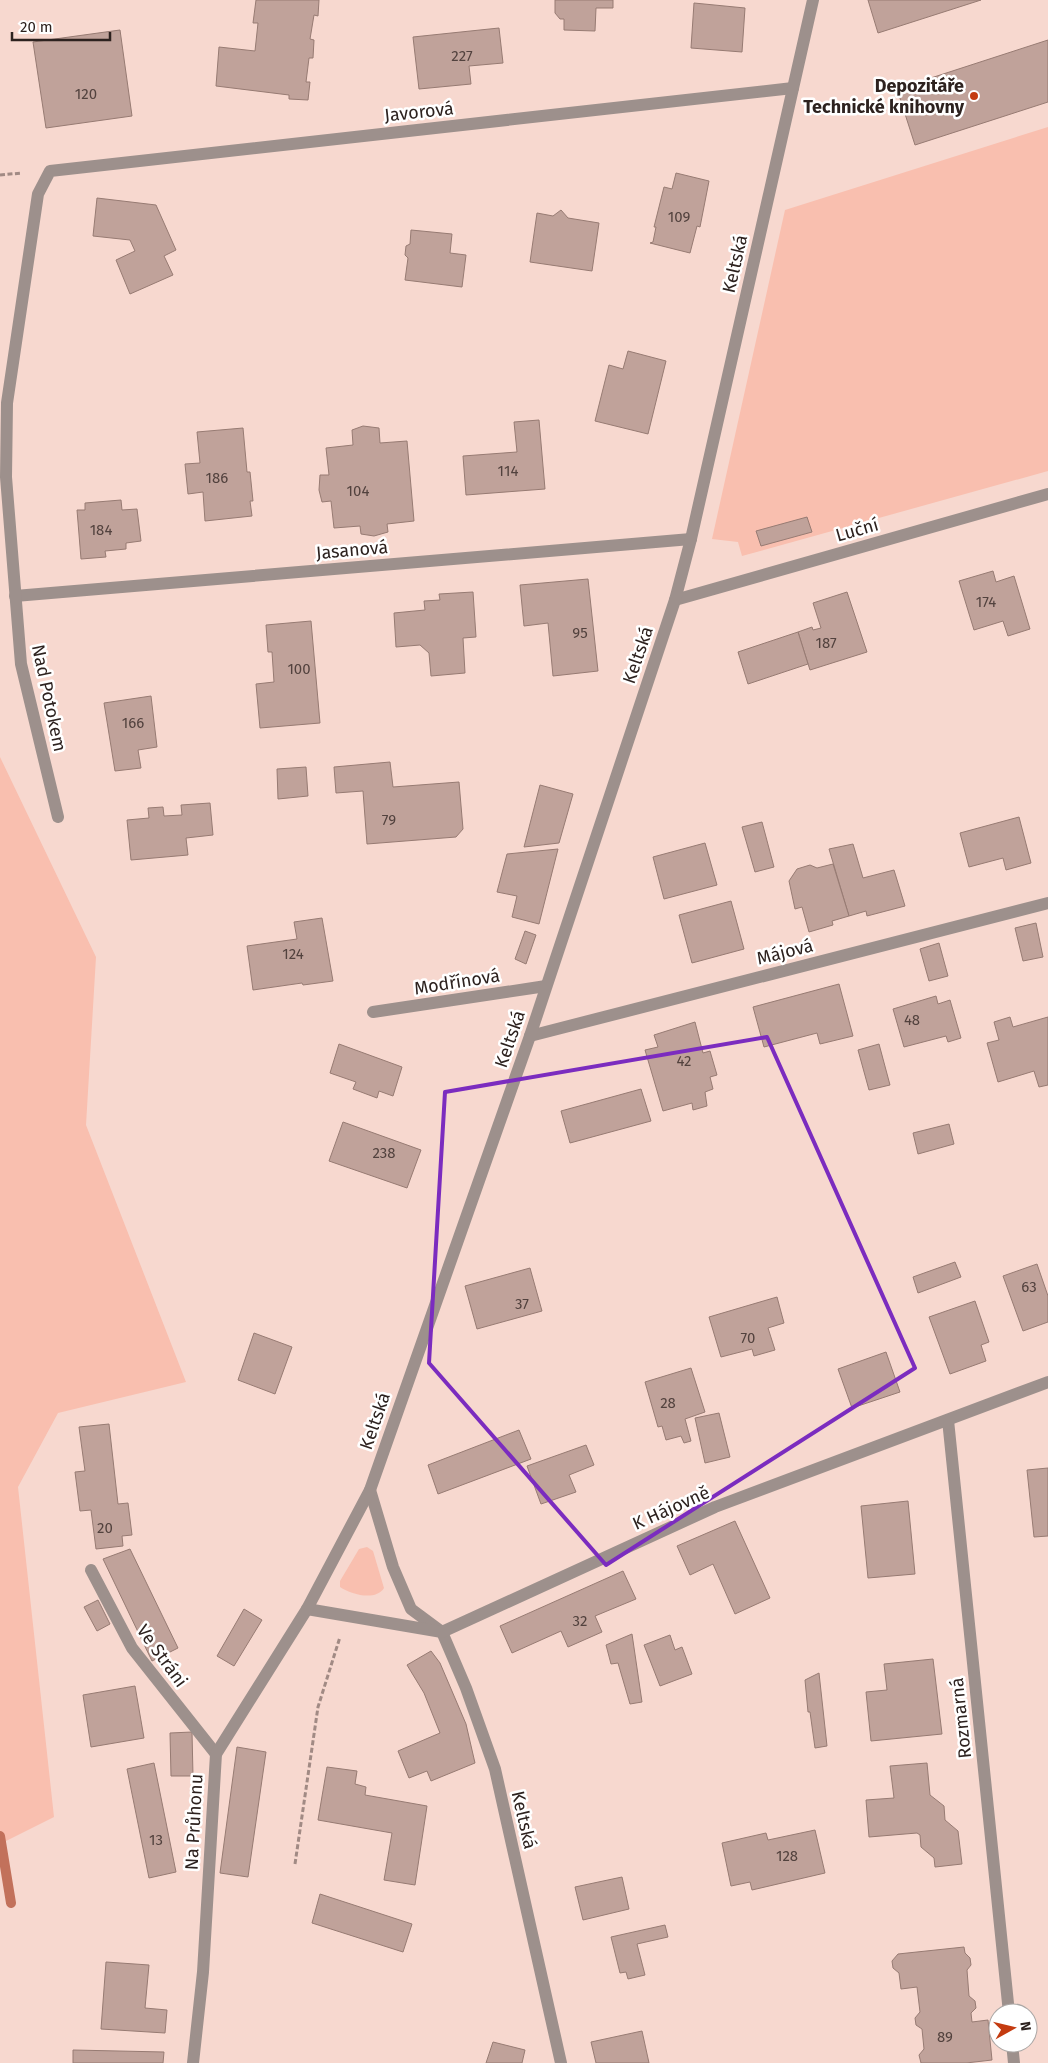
<svg xmlns="http://www.w3.org/2000/svg" width="1048" height="2063" viewBox="0 0 1048 2063" font-family="'Fira Sans',sans-serif">
  <style>
    .green { fill: #f9bfaf }
    .lines { fill: none; stroke-linecap: round; stroke-linejoin: round }
    .stream { stroke: #c2715b; stroke-width: 10 }
    .building { fill: #c0a29a; stroke: #977b73 }
    .path { stroke: #a18a84; stroke-width: 3; stroke-dasharray: 5 2.5; stroke-linecap: butt }
    .service { stroke: #9d908c; stroke-width: 12 }
    .minor { stroke: #9d908c; stroke-width: 12 }
    .marked { fill: none; stroke: #7b2cbf; stroke-width: 4; stroke-linejoin: round }
    .poi-dot { fill: #c43b10; stroke: #fff; stroke-width: 2 }
    .labels { text-anchor: middle; dominant-baseline: central; stroke-width: 5; stroke-linejoin: round; paint-order: stroke }
    .number-label { font-size: 15px; fill: #52423e }
    .poi-label { font-size: 18px; font-weight: bold; fill: #2d221f; stroke: #fff; text-anchor: end }
    .street-label { font-size: 18px; fill: #2d221f; stroke: #fff }
  </style>
  <rect width="100%" height="100%" fill="#f7d8cf"/>
  <g class="green">
    <path d="M1048 127V471L742 556 738 542 712 539 785 210Z"/>
    <path d="M0 757 96 957 86 1125 186 1382 58 1413 18 1487 54 1817 0 1844Z"/>
    <path d="M367 1547 373 1551 384 1588C376 1601 352 1595 340 1587V1581L359 1549Z"/>
  </g>
  <g class="lines">
    <path class="stream" d="M0 1836 11 1903"/>
  </g>
  <g class="building">
    <path d="M256 0H319L318 16 314 15 310 39 314 40 313 58H309L306 82H310L308 100 289 99V95L216 86 219 47 255 51 258 23H253Z"/>
    <path d="M555 0H613V8H596L595 31 564 30V19H560L555 13Z"/>
    <path d="M868 0H981L878 33Z"/>
    <path d="M694 3 745 8 742 52 691 48Z"/>
    <path d="M499 28 503 63 469 66 471 84 419 89 413 37Z"/>
    <path d="M120 30 132 116 46 128 33 42Z"/>
    <path d="M1048 40V102L915 145 897 89Z"/>
    <path d="M676 173 709 181 700 227 697 226 690 253 650 243 653 242 656 227H654L664 187 672 189Z"/>
    <path d="M97 198 156 205 176 250 164 256 173 275 130 294 116 260 135 251 130 240 93 236Z"/>
    <path d="M561 210 568 218 599 223 592 271 530 262 537 213 553 216Z"/>
    <path d="M411 230 452 234 450 253 466 255 462 287 405 280 408 258 405 255 406 246 410 244Z"/>
    <path d="M628 351 666 361 648 434 595 421 609 365 623 369Z"/>
    <path d="M539 420 545 489 466 495 463 456 517 452 514 422Z"/>
    <path d="M363 426 379 428 380 443 407 441 414 521 387 524 388 532 374 536 361 534 360 526 334 528 331 501 322 502 319 490 320 475H329L326 448 353 445 352 430Z"/>
    <path d="M243 428 247 472H250L253 501H250L252 516 205 521 203 492 188 494 185 464 200 463 197 432Z"/>
    <path d="M121 500 122 510 137 509 141 541 126 543V549L105 551 106 557 81 559 77 510H85V503Z"/>
    <path d="M807 517 812 532 761 546 756 531Z"/>
    <path d="M993 571 996 582 1014 576 1030 629 1008 636 1003 621 974 630 959 581Z"/>
    <path d="M588 579 598 671 553 676 548 623 524 626 520 585Z"/>
    <path d="M473 592 476 637 463 638 465 673 431 676 429 653 420 645 396 647 394 613 425 610 424 601 440 600 439 594Z"/>
    <path d="M847 592 867 652 810 670 798 632 812 627 813 630 821 628 813 603Z"/>
    <path d="M311 621 320 723 260 728 256 684 274 682 272 652H268L266 625Z"/>
    <path d="M798 632 808 664 748 684 738 652Z"/>
    <path d="M151 696 157 747 138 750 141 768 115 771 104 703Z"/>
    <path d="M390 762 393 787 459 782 463 829 456 837 367 844 363 791 336 793 334 767Z"/>
    <path d="M306 767 308 796 278 799 277 769Z"/>
    <path d="M540 785 573 794 559 843 524 847Z"/>
    <path d="M210 803 213 835 186 838 188 855 131 860 127 820 149 818 148 808 163 807 164 816 182 815 181 805Z"/>
    <path d="M1019 817 1031 863 1006 870 1003 858 969 867 960 833Z"/>
    <path d="M762 822 774 867 755 872 742 827Z"/>
    <path d="M705 843 717 885 664 899 653 857Z"/>
    <path d="M853 844 863 878 894 870 905 906 867 916 866 911 849 916 829 849Z"/>
    <path d="M558 849 539 924 512 917 517 896 497 892 507 854Z"/>
    <path d="M833 864 849 916 832 921 833 925 809 932 802 907 795 909 789 881 797 869 810 865 817 868Z"/>
    <path d="M731 901 744 949 692 963 679 915Z"/>
    <path d="M322 918 333 981 303 985 302 983 253 990 247 946 297 939 294 922Z"/>
    <path d="M1036 923 1043 957 1023 961 1015 928Z"/>
    <path d="M525 931 536 935 526 964 515 959Z"/>
    <path d="M939 943 948 976 929 981 920 949Z"/>
    <path d="M839 984 853 1036 820 1044 817 1033 764 1047 753 1007Z"/>
    <path d="M936 996 938 1004 950 1000 961 1038 948 1042 946 1036 904 1047 893 1009Z"/>
    <path d="M1010 1017 1013 1027 1048 1017V1085L1039 1087 1034 1071 998 1082 987 1043 999 1040 994 1022Z"/>
    <path d="M695 1022 703 1053 710 1051 717 1075 710 1077 713 1089 705 1092 707 1106 693 1110 692 1103 663 1111 645 1050 658 1047 654 1035Z"/>
    <path d="M339 1044 402 1067 393 1096 379 1091 377 1098 353 1089 356 1082 330 1073Z"/>
    <path d="M879 1044 890 1085 869 1090 858 1050Z"/>
    <path d="M641 1089 651 1121 570 1143 561 1111Z"/>
    <path d="M343 1122 421 1150 407 1188 329 1161Z"/>
    <path d="M949 1124 954 1144 918 1154 913 1133Z"/>
    <path d="M955 1262 961 1277 918 1293 913 1277Z"/>
    <path d="M1037 1264 1048 1296V1322L1023 1331 1003 1276Z"/>
    <path d="M530 1268 542 1311 477 1329 465 1286Z"/>
    <path d="M777 1297 784 1323 768 1328 775 1350 754 1356 752 1349 721 1357 709 1317Z"/>
    <path d="M975 1301 989 1342 981 1345 986 1361 950 1374 929 1317Z"/>
    <path d="M254 1333 292 1347 275 1394 238 1380Z"/>
    <path d="M886 1352 900 1392 852 1408 838 1369Z"/>
    <path d="M691 1368 705 1412 685 1419 691 1441 684 1443 681 1436 666 1440 662 1426 658 1427 645 1382Z"/>
    <path d="M719 1413 730 1457 705 1463 695 1418Z"/>
    <path d="M109 1424 118 1504 128 1503 132 1535 122 1536 123 1546 96 1549 91 1510 80 1511 75 1472 85 1471 79 1427Z"/>
    <path d="M519 1430 531 1459 438 1494 428 1465Z"/>
    <path d="M586 1445 594 1465 569 1475 576 1492 541 1504 527 1466Z"/>
    <path d="M1048 1468V1536L1034 1537 1027 1470Z"/>
    <path d="M908 1501 915 1574 868 1578 861 1506Z"/>
    <path d="M735 1521 770 1598 735 1614 713 1564 690 1575 677 1546Z"/>
    <path d="M130 1549 178 1648 152 1661 103 1559Z"/>
    <path d="M623 1571 636 1599 595 1616 602 1632 568 1647 561 1631 512 1653 500 1626Z"/>
    <path d="M98 1600 110 1624 97 1631 84 1607Z"/>
    <path d="M244 1609 262 1620 234 1666 217 1656Z"/>
    <path d="M632 1634 642 1702 630 1704 618 1663 611 1664 606 1645Z"/>
    <path d="M670 1635 675 1650 682 1647 692 1674 660 1686 644 1645Z"/>
    <path d="M431 1651 440 1663 466 1724 475 1763 431 1781 427 1771 409 1778 398 1751 440 1733 424 1693 407 1665Z"/>
    <path d="M933 1659 942 1734 871 1741 866 1692 887 1690 884 1664Z"/>
    <path d="M819 1673 827 1746 815 1748 810 1712H808L805 1680Z"/>
    <path d="M135 1686 144 1738 91 1747 83 1695Z"/>
    <path d="M192 1732 193 1776H171L170 1733Z"/>
    <path d="M237 1747 266 1752 248 1877 220 1873Z"/>
    <path d="M154 1763 176 1872 149 1878 127 1769Z"/>
    <path d="M927 1763 930 1795 944 1806 945 1820 958 1831 962 1864 935 1867 934 1858 921 1847 920 1835 917 1833 869 1837 866 1800 894 1798 890 1766Z"/>
    <path d="M327 1767 357 1771 355 1784 366 1787 365 1795 427 1806 415 1885 384 1880 392 1833 318 1820Z"/>
    <path d="M815 1830 825 1873 752 1890 750 1882 731 1886 722 1843 766 1833 768 1840Z"/>
    <path d="M622 1877 629 1909 583 1920 575 1887Z"/>
    <path d="M320 1894 412 1924 403 1952 312 1923Z"/>
    <path d="M665 1925 668 1937 637 1944 645 1975 628 1979 626 1972 620 1973 611 1937Z"/>
    <path d="M964 1947 965 1953 970 1958 971 1965 967 1970 969 1996 975 2001 976 2008 971 2013 972 2022 988 2020 992 2060 966 2063H921L919 2055 924 2049 922 2029 916 2025 915 2018 920 2012 917 1987 901 1989 899 1973 893 1968 892 1961 898 1954Z"/>
    <path d="M106 1962 149 1965 145 2008 167 2010 165 2033 101 2029Z"/>
    <path d="M642 2031 649 2063H596L591 2042Z"/>
    <path d="M493 2042 525 2050 522 2063H486Z"/>
    <path d="M73 2050 164 2052 163 2063H73Z"/>
  </g>
  <g class="lines">
    <g class="path">
      <path d="M0 175 22 173"/>
      <path d="M295 1864 318 1707 340 1637"/>
    </g>
    <path class="service" d="M373 1012 546 986"/>
    <g class="minor">
      <path d="M15 596 691 539"/>
      <path d="M675 600 1048 494"/>
      <path d="M58 817 21 664 6 477 7 403 38 194 50 171 793 88"/>
      <path d="M530 1036 1048 903"/>
      <path d="M948 1420 1009 2013"/>
      <path d="M370 1490 393 1567 411 1609 442 1632 466 1688 495 1769 561 2063"/>
      <path d="M91 1570 132 1648 216 1754"/>
      <path d="M307 1609 442 1632 715 1507 1048 1382"/>
      <path d="M1012 2043 1014 2063"/>
      <path d="M193 2063 203 1972 216 1754 307 1609 370 1490 530 1036 675 600 691 539 813 0"/>
    </g>
  </g>
  <path class="marked" d="M767 1037 915 1368 606 1565 429 1363 445 1092Z"/>
  <circle class="poi-dot" cx="974" cy="96" r="5"/>
  <g class="labels">
    <g class="number-label">
      <text x="462" y="56">227</text>
      <text x="86" y="94">120</text>
      <text x="679" y="217">109</text>
      <text x="508" y="471">114</text>
      <text x="217" y="478">186</text>
      <text x="358" y="491">104</text>
      <text x="101" y="530">184</text>
      <text x="986" y="602">174</text>
      <text x="580" y="633">95</text>
      <text x="826" y="643">187</text>
      <text x="299" y="669">100</text>
      <text x="133" y="723">166</text>
      <text x="389" y="820">79</text>
      <text x="293" y="954">124</text>
      <text x="912" y="1020">48</text>
      <text x="684" y="1061">42</text>
      <text x="384" y="1153">238</text>
      <text x="1029" y="1287">63</text>
      <text x="522" y="1304">37</text>
      <text x="748" y="1338">70</text>
      <text x="668" y="1403">28</text>
      <text x="105" y="1528">20</text>
      <text x="580" y="1621">32</text>
      <text x="156" y="1840">13</text>
      <text x="787" y="1856">128</text>
      <text x="945" y="2037">89</text>
    </g>
    <g class="poi-label">
      <text x="964" y="86">Depozitáře<tspan x="964" dy="21">Technické knihovny</tspan></text>
    </g>
    <g class="street-label">
      <text transform="translate(419 112) rotate(-6)">Javorová</text>
      <text transform="translate(735 264) rotate(-77)">Keltská</text>
      <text transform="translate(857 530) rotate(-16)">Luční</text>
      <text transform="translate(352 550) rotate(-5)">Jasanová</text>
      <text transform="translate(638 655) rotate(-71)">Keltská</text>
      <text transform="translate(49 698) rotate(78)">Nad Potokem</text>
      <text transform="translate(785 952) rotate(-14)">Májová</text>
      <text transform="translate(457 982) rotate(-9)">Modřínová</text>
      <text transform="translate(510 1039) rotate(-71)">Keltská</text>
      <text transform="translate(375 1421) rotate(-71)">Keltská</text>
      <text transform="translate(671 1508) rotate(-24)">K Hájovně</text>
      <text transform="translate(162 1656) rotate(54)">Ve Stráni</text>
      <text transform="translate(961 1718) rotate(-96)">Rozmarná</text>
      <text transform="translate(524 1820) rotate(77)">Keltská</text>
      <text transform="translate(194 1822) rotate(-87)">Na Průhonu</text>
    </g>
  </g>
  <g transform="translate(1013 2028) rotate(82)"><circle r="24" fill="#ffffff" stroke="#aba7a5"/>
  <path d="M0-4L9 19L0 12L-9 19Z" fill="#c43b10"/>
  <text y="-8" font-size="14" font-weight="bold" text-anchor="middle" fill="#2d221f">N</text>
  </g>
  <path d="M12 32v8h98v-8" fill="none" stroke="#2d221f" stroke-width="2.5"/>
  <text x="20" y="32" font-size="15" fill="#2d221f" stroke="#ffffff" stroke-width="4" paint-order="stroke">20 m</text>
</svg>
